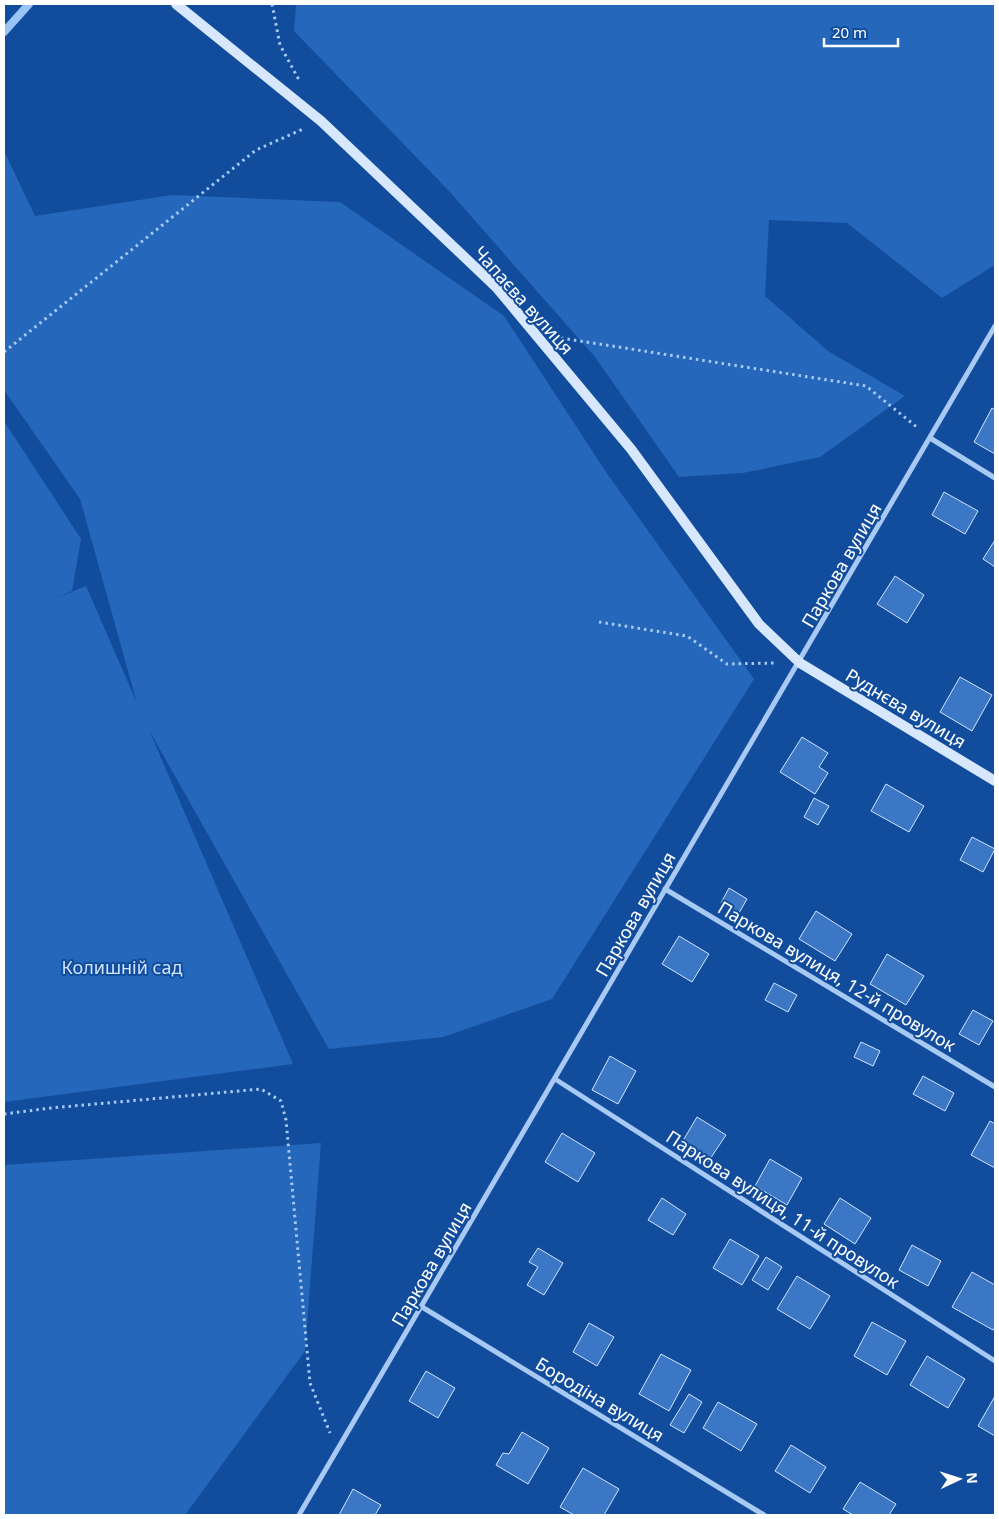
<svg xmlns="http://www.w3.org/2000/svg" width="999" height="1519" viewBox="0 0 999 1519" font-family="'Noto Sans',sans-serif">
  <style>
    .green { fill: #2467bb }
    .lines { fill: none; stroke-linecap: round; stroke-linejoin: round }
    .stream { stroke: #99c4f7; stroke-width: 8 }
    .building { fill: #3b77c4; stroke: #d0e4fe }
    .path { stroke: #a7c9f4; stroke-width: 3; stroke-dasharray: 2.5 4; stroke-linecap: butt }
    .street { stroke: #a7c9f4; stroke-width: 5 }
    .secondary { stroke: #d7e7fd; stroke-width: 10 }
    .labels { text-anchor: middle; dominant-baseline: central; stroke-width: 4; stroke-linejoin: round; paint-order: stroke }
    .street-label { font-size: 18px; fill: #fff; stroke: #124d9d }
    .park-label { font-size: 18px; fill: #d0e4fe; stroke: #124d9d }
  </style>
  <rect width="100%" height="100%" fill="#124d9d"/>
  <g class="green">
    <path d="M296 4H995V265L942 298 847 223 769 220 765 296 828 351 905 396 820 457 743 473 679 477 595 357 448 190 294 31Z"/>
    <path d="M4 151 35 216 172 195 340 202 504 316 606 472 754 679 552 999 443 1037 329 1049 149 730 293 1064 4 1102V421L81 539 72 591 52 600 86 586 137 703 80 499 4 390Z"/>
    <path d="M321 1143 305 1351 185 1515H4V1165Z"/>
  </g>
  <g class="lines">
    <path class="stream" d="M4 32 29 4"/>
  </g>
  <g class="building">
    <path d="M992 408 995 410V454L974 442Z"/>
    <path d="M944 492 978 511 965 534 932 515Z"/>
    <path d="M995 540V567L983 559Z"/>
    <path d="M895 576 924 595 907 623 877 604Z"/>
    <path d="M960 677 992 695 972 731 940 712Z"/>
    <path d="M802 737 828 753 819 767 828 773 815 794 780 772Z"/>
    <path d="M886 784 924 806 909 832 871 811Z"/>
    <path d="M814 798 829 806 818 825 804 817Z"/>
    <path d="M972 837 995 849 983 872 960 860Z"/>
    <path d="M729 888 747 899 739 913 721 903Z"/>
    <path d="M816 911 852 934 835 961 799 939Z"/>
    <path d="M679 936 709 954 692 982 662 964Z"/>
    <path d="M887 954 924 976 906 1005 870 984Z"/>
    <path d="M774 983 797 995 788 1012 765 1000Z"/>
    <path d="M973 1010 993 1021 979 1045 959 1034Z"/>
    <path d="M861 1042 880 1051 873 1066 854 1057Z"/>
    <path d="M610 1056 636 1071 618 1104 592 1090Z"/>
    <path d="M923 1076 954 1093 945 1111 913 1094Z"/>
    <path d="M697 1117 726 1135 708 1162 681 1144Z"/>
    <path d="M990 1121 995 1124V1168L971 1155Z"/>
    <path d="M562 1133 595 1153 578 1182 545 1162Z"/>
    <path d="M770 1159 802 1178 787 1205 755 1186Z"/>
    <path d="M662 1198 686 1214 673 1235 648 1220Z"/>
    <path d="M840 1198 871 1218 855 1244 824 1224Z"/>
    <path d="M730 1239 759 1256 742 1285 713 1268Z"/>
    <path d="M912 1245 941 1261 928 1286 899 1270Z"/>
    <path d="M538 1248 563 1263 544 1295 527 1285 538 1267 529 1262Z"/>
    <path d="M766 1257 782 1267 768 1290 752 1280Z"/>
    <path d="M972 1272 995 1285V1327L993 1330 952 1307Z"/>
    <path d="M797 1276 830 1296 810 1329 777 1309Z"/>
    <path d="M872 1322 906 1341 887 1375 854 1356Z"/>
    <path d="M589 1323 614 1337 597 1366 573 1352Z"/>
    <path d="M661 1354 691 1370 669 1411 639 1394Z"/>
    <path d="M927 1356 965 1379 948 1408 910 1385Z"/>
    <path d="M426 1371 455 1388 438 1418 409 1401Z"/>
    <path d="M689 1394 702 1402 684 1433 670 1425Z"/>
    <path d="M995 1396V1436L978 1426Z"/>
    <path d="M718 1402 757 1424 741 1451 703 1428Z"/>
    <path d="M522 1432 549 1448 528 1484 496 1465 503 1453 509 1454Z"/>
    <path d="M791 1445 826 1467 810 1493 775 1471Z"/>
    <path d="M583 1468 619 1489 604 1515H574L560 1507Z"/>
    <path d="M860 1482 896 1504 889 1515H853L843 1509Z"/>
    <path d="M353 1489 381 1505 375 1515H339Z"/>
  </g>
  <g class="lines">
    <g class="path">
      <path d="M272 4 280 45 299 80"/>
      <path d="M561 338 866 386 918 428"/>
      <path d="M4 352 256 150 303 129"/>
      <path d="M599 622 687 636 727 664 774 663"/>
      <path d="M4 1114 51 1108 261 1089 281 1101 286 1120 310 1383 330 1433"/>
    </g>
    <g class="street">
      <path d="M930 438 995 478"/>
      <path d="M665 889 995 1087"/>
      <path d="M555 1079 995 1361"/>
      <path d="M422 1307 764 1515"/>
      <path d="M299 1515 995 326"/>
    </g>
    <path class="secondary" d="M176 4 321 121 496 287 631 449 759 624 800 663 995 781"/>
  </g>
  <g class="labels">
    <g class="street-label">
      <text transform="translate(524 300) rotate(48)">Чапаєва вулиця</text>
      <text transform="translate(841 565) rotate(-60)">Паркова вулиця</text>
      <text transform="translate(906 708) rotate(31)">Руднєва вулиця</text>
      <text transform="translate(635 914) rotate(-60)">Паркова вулиця</text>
      <text transform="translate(837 976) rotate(31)">Паркова вулиця, 12-й провулок</text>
      <text transform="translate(783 1209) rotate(33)">Паркова вулиця, 11-й провулок</text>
      <text transform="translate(431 1264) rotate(-60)">Паркова вулиця</text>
      <text transform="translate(600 1399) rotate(31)">Бородіна вулиця</text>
    </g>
    <g class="park-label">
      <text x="122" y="967">Колишній сад</text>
    </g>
  </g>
  <rect width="999" height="1519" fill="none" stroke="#ffffff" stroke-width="10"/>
  <g transform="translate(959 1479) rotate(86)" stroke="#124d9d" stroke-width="4" paint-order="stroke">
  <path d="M0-4L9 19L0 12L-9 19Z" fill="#ffffff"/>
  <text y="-8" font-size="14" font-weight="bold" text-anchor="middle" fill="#ffffff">N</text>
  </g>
  <path d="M824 38v8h74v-8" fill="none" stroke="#ffffff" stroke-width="2.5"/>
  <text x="832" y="38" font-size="15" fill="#ffffff" stroke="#124d9d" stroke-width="4" paint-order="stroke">20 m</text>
</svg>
